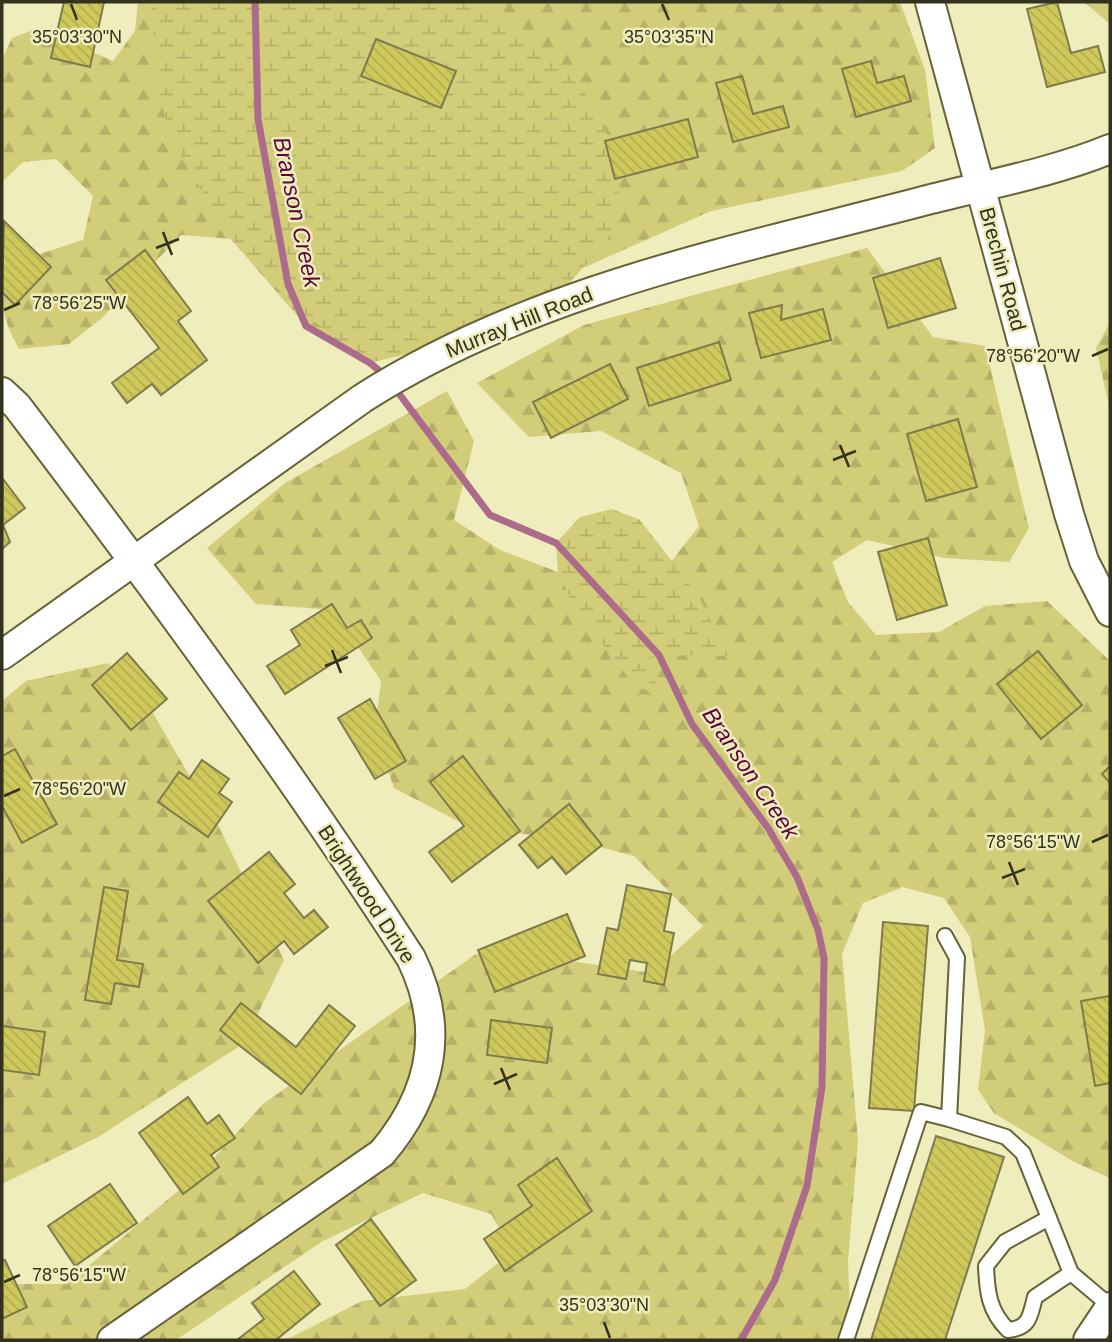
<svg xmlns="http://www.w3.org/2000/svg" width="1112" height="1342" viewBox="0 0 1112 1342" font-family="Helvetica,sans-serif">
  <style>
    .forest { fill: url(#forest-firs) }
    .wetland { fill: url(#wetland-marsh) }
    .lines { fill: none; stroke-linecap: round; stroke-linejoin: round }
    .stream { stroke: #ad6b8b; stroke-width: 7 }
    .building { fill: url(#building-back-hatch); stroke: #7e7b4f; stroke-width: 2 }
    .lane-casing { stroke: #666338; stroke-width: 18 }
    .street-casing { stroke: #666338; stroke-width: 32 }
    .lane { stroke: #fff; stroke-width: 14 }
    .street { stroke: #fff; stroke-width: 28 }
    .ticks { fill: none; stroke: #33321f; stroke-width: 2.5 }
    .labels { text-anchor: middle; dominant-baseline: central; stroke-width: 5; stroke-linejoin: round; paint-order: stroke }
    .street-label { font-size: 21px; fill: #33321f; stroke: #efedbc }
    .water-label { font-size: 23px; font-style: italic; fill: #5a033f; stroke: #efedbc }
    .ticks-label { font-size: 18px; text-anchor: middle; fill: #33321f; stroke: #efedbc; stroke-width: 5; stroke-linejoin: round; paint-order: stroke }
  </style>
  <defs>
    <pattern id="forest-firs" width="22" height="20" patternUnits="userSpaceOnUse" patternTransform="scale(1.75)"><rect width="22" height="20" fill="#d2cd79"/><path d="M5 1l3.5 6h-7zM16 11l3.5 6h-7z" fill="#b5b068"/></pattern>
    <pattern id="wetland-marsh" width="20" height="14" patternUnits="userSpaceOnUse" patternTransform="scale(1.75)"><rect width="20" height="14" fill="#d2cd79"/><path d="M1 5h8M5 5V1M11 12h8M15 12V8" fill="none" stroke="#b5b068"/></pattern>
    <pattern id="building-back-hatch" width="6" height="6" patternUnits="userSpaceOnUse" patternTransform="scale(1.75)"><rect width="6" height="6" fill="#cfc95b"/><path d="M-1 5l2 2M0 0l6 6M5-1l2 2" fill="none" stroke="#b2ad4f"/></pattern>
  </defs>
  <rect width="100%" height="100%" fill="#efedbc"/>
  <g class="forest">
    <path d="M138 2H900L925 70 935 148 902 171 711 211 370 363 306 326 231 239 181 235 101 319 69 344 19 349C0 314 0 303 12 263L83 240 93 196 56 159 23 162 2 182V60L12 38 38 28 113 61 135 31Z"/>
    <path d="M1084 2H1110V24Z"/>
    <path d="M867 248 933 337 985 346 1029 528 1009 562 944 558 867 540 832 562 848 602 876 635 939 632 985 606 1047 601 1110 661V1178L1074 1162 994 1113 978 1090 985 1030 970 937 944 898 903 887 863 903 842 954 858 1141 848 1261 851 1340H286L362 1301 465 1289 513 1251 491 1214 423 1193 323 1241 176 1340H2V1284H67L204 1169 263 1104 476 954 536 956 652 973 703 926 634 856 560 837 475 830 394 788 375 732 381 681 333 610 256 604 207 548 285 483 447 391 474 441 454 520 500 550 558 572 652 586 699 526 681 473 601 431 529 437 477 383 584 325Z"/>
    <path d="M1110 322V410L1096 348Z"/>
    <path d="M108 663 146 701 218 825 284 960 243 1044 98 1137 2 1184V701L26 681Z"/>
  </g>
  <g class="wetland">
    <path d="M152 2H473L510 35 550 54 578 83 600 114 619 169 618 206 608 239 552 303 513 328 370 363 307 316 270 282 231 239 169 136 156 75Z"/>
    <path d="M612 509 640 520 698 595 728 656 659 655 644 662 665 698 634 685 575 608 558 572 556 543 580 517Z"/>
    <path d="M589 1337 666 1338 676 1340H577Z"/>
  </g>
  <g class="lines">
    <g class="stream">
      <path d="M255 2 258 119 288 284 306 326 370 363 387 377"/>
      <path d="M394 387 490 515 556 543 659 655 692 724 768 828 797 877 818 930 824 958 822 1087 807 1186 775 1280 741 1340"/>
    </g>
  </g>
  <g class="building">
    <path d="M64 2H104L90 67 51 58Z"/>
    <path d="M1057 2 1071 53 1098 46 1105 72 1047 87 1027 9Z"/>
    <path d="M376 39 456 71 441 108 361 76Z"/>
    <path d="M871 61 877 83 904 76 911 101 856 117 842 69Z"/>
    <path d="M742 76 753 114 783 106 789 127 733 142 716 83Z"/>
    <path d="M688 119 698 157 615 179 605 141Z"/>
    <path d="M4 221 51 267 15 305 2 292Z"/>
    <path d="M145 250 191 311 178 321 207 360 161 395 152 384 127 403 112 383 159 348 106 280Z"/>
    <path d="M940 258 956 308 888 328 873 278Z"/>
    <path d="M782 305 781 320 823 309 831 340 761 358 749 313Z"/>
    <path d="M719 342 731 380 649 406 637 368Z"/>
    <path d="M610 364 628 399 551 438 533 402Z"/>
    <path d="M958 419 977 487 926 501 907 434Z"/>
    <path d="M3 479 25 508 3 525 10 542 2 549Z"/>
    <path d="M928 538 947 605 897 620 878 552Z"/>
    <path d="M332 604 347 628 361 620 372 638 285 694 267 666 300 645 291 630Z"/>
    <path d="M1038 651 1082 705 1041 739 997 684Z"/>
    <path d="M127 653 167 699 131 730 92 685Z"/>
    <path d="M370 699 406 761 375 779 338 718Z"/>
    <path d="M15 749 57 824 22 843 2 806V756Z"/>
    <path d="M463 756 520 831 452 882 429 852 464 826 430 782Z"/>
    <path d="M202 760 229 779 219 793 232 802 208 837 158 802 179 772 189 779Z"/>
    <path d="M1110 766V783L1102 774Z"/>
    <path d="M569 804 602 845 566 874 552 857 538 868 519 845Z"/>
    <path d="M269 852 295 884 284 893 304 918 314 910 328 927 294 954 284 941 258 963 208 901Z"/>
    <path d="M627 885 671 894 664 931 674 933 664 985 644 981 647 963 630 960 626 979 598 974 607 928 618 930Z"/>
    <path d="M104 887 128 891 117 960 143 964 139 987 115 983 111 1004 85 1000Z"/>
    <path d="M567 914 585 956 495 992 478 950Z"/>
    <path d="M883 922 928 926 914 1111 869 1108Z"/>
    <path d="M1110 996V1083L1095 1086 1081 1001Z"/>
    <path d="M241 1003 296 1047 329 1005 355 1026 301 1094 220 1030Z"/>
    <path d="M491 1020 552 1028 547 1063 487 1055Z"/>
    <path d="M2 1026 45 1032 39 1075 2 1070Z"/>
    <path d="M188 1097 207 1124 219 1115 235 1138 211 1155 219 1167 183 1194 139 1133Z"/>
    <path d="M936 1136 1004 1157 945 1340H871Z"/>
    <path d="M557 1158 592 1211 505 1271 484 1239 532 1206 518 1185Z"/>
    <path d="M110 1184 137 1223 75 1266 48 1226Z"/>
    <path d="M371 1219 416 1280 380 1306 336 1245Z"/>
    <path d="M5 1260 27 1307 2 1319V1261Z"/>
    <path d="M294 1271 320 1304 276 1340H237L264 1319 252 1303Z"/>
  </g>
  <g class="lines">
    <g class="lane-casing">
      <g id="lane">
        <path d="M949 1119 1006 1137 1023 1153 1071 1273 1110 1306"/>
        <path d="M1049 1218 1005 1242 986 1266C987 1292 989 1311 1008 1330 1030 1328 1030 1316 1035 1297L1071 1273"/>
        <path d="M846 1340 921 1112 949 1119 957 958 945 936"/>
      </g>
    </g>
    <g class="street-casing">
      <g id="street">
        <path d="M930 2 1069 514 1084 561 1110 612"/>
        <path d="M2 392 17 406C154 586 288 768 411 958 446 1029 432 1094 382 1153L112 1340"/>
        <path d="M2 655 363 398C534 289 738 250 931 199 990 184 1054 172 1110 149"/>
        <path d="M1088 1340 1110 1307"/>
      </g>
    </g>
    <use href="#lane" class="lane"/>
    <use href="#street" class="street"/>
  </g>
  <path class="ticks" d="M71 4 77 20M662 4 669 20M163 232 172 255M156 248 179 239M4 310 20 303M1092 356 1108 349M840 445 849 467M833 460 856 451M332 650 341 673M325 666 348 657M4 796 20 789M1092 842 1108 835M1009 862 1018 885M1002 878 1025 869M501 1068 510 1090M494 1084 517 1074M4 1282 20 1275M604 1322 610 1338"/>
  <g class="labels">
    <g class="street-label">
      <text transform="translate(1003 269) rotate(75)">Brechin Road</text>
      <text transform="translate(519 322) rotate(-22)">Murray Hill Road</text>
      <text transform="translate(367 894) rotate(57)">Brightwood Drive</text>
    </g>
    <g class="water-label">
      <text transform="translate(297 212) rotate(78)">Branson Creek</text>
      <text transform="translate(751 773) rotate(56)">Branson Creek</text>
    </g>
  </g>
  <g class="ticks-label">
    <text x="77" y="43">35°03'30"N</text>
    <text x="669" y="43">35°03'35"N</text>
    <text x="79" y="309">78°56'25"W</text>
    <text x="1033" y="362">78°56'20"W</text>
    <text x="79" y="795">78°56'20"W</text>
    <text x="1033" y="848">78°56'15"W</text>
    <text x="79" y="1281">78°56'15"W</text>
    <text x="604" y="1311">35°03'30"N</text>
  </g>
  <rect width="1112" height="1342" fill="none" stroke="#33321f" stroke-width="7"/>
</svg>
